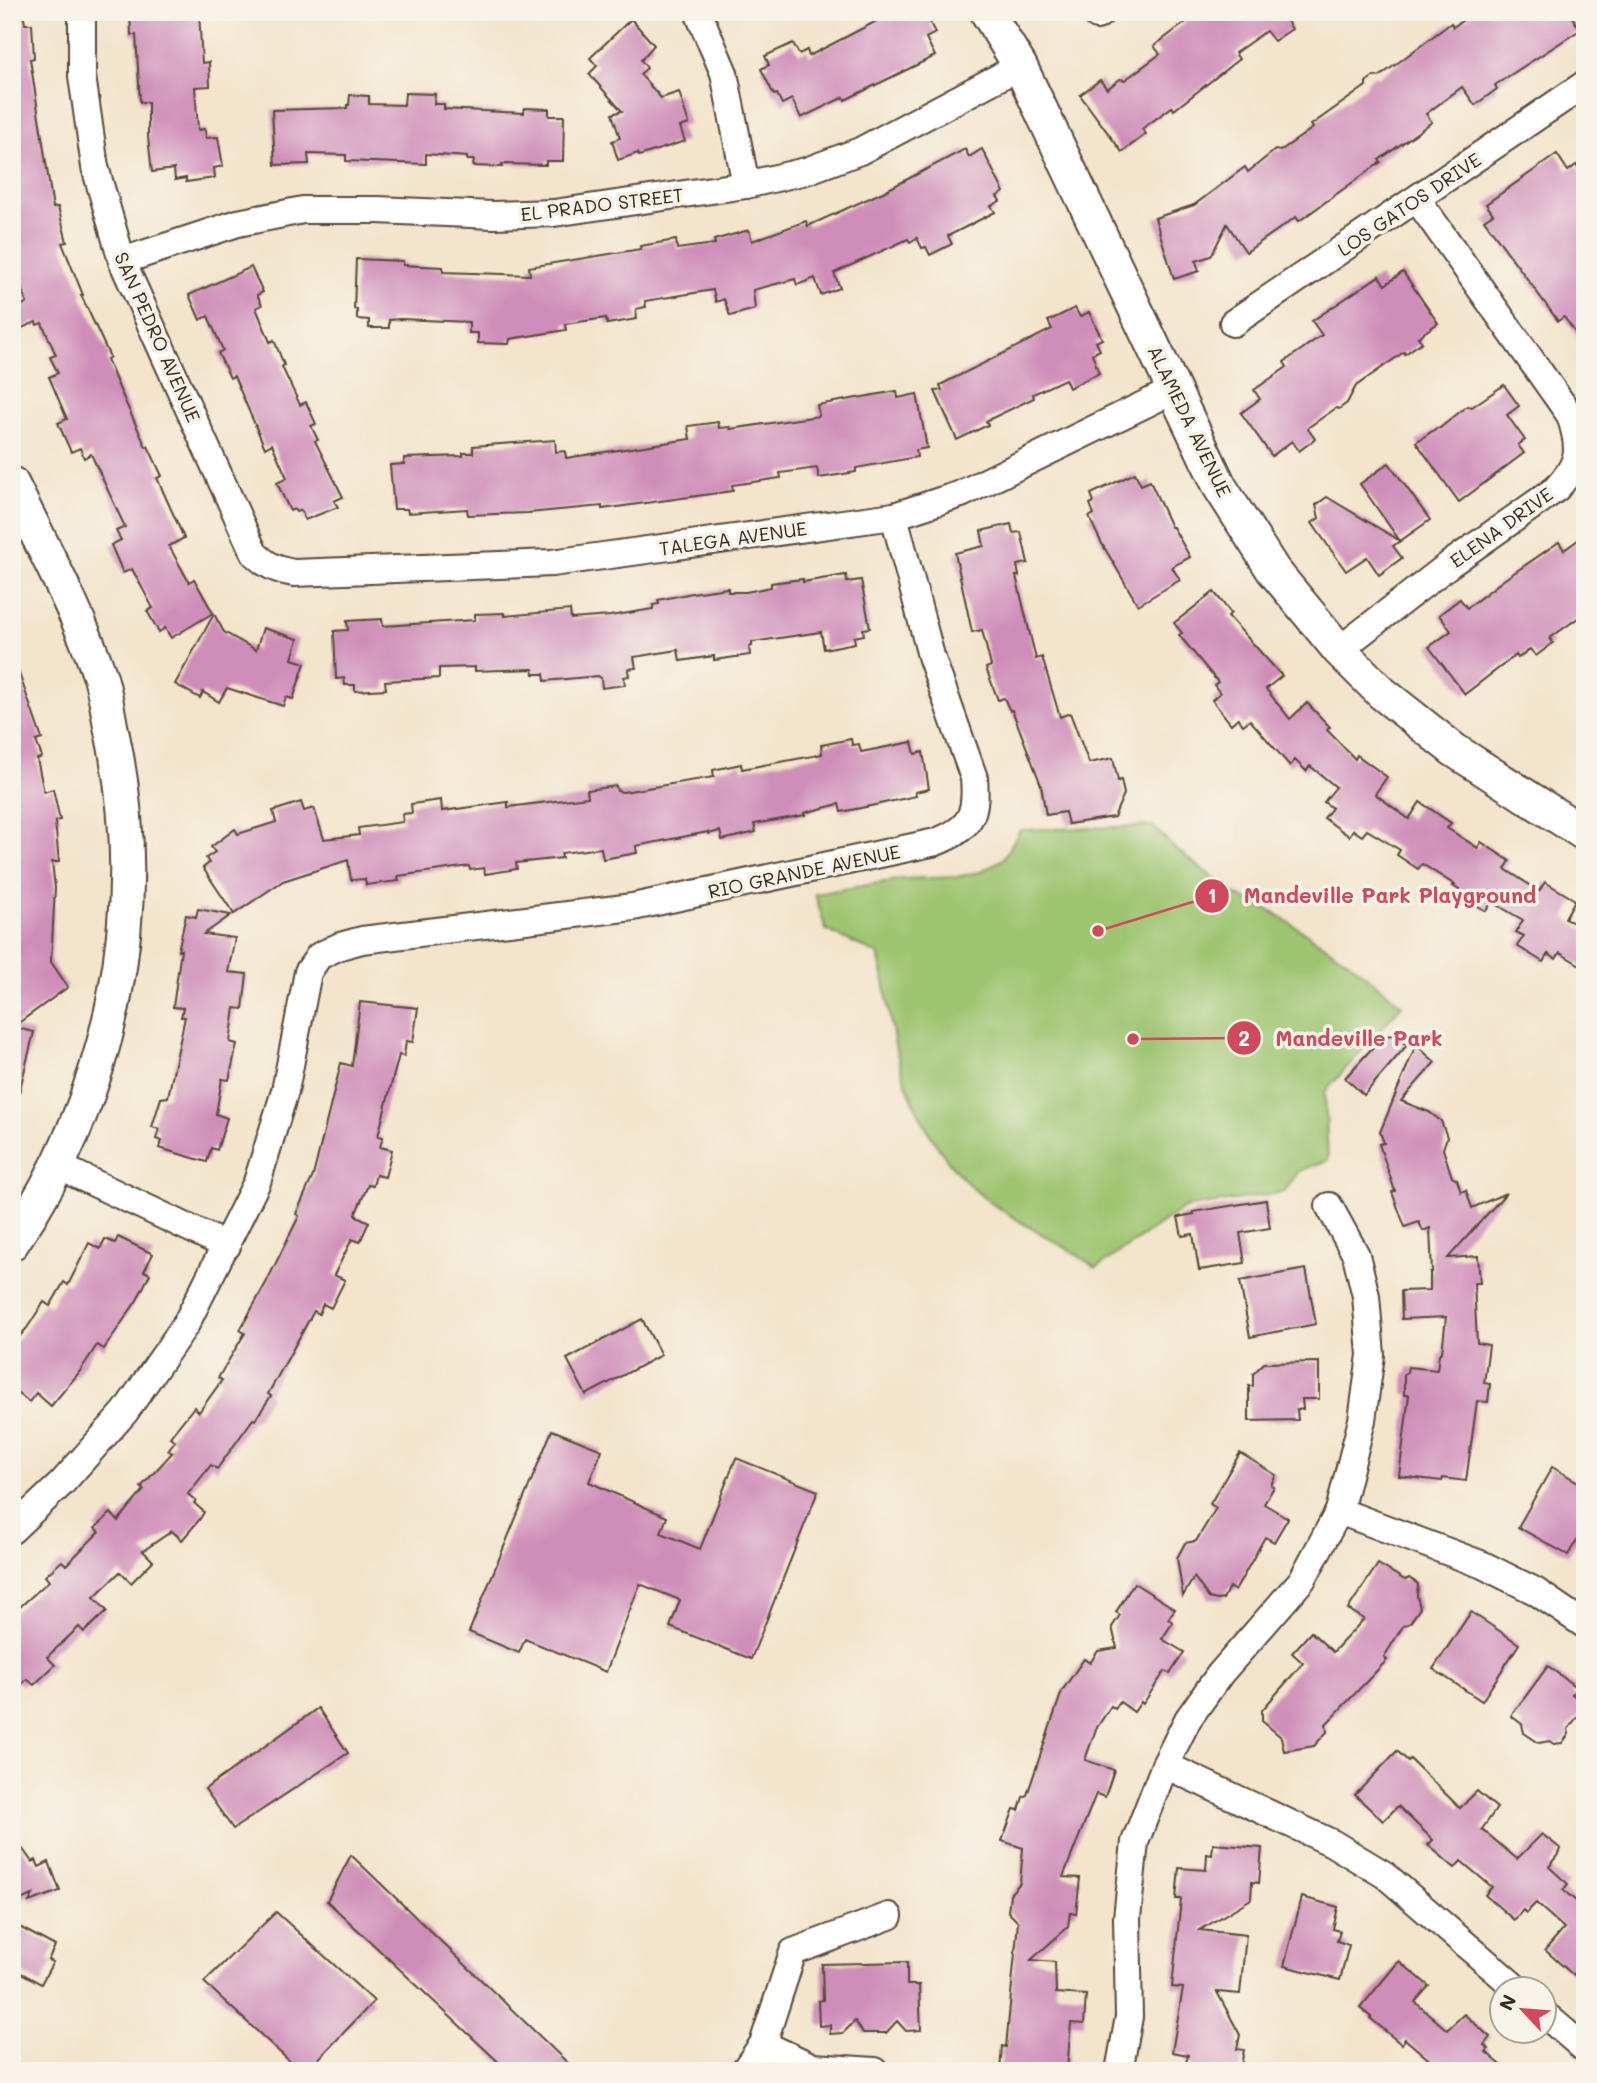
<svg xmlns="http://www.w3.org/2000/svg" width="1597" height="2083" viewBox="0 0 1597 2083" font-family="Mali,sans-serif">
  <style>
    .green { fill: #9ec571; stroke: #6c7848; stroke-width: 2 }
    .building { fill: #cf8eb9 }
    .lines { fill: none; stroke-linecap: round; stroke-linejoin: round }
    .minor-casing { stroke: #574638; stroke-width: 30 }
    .tertiary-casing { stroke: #574638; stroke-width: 37 }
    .minor { stroke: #fff; stroke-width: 26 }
    .tertiary { stroke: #fff; stroke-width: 33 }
    .labels { text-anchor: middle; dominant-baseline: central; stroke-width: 7; stroke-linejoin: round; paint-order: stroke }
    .street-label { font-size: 19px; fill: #3b2a1e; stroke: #f7f3e8 }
    .leader { fill: none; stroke: #d1495b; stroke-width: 2.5 }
    .callout-dot { fill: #d1495b; stroke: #f7f3e8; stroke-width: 2.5 }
    .mark-label { font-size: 21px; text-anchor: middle; font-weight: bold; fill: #fff }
    .callout-label { font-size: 21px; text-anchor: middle; font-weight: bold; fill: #d1495b; stroke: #f7f3e8; stroke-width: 7; stroke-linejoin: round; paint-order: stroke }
  </style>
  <rect width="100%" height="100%" fill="#f7f3e8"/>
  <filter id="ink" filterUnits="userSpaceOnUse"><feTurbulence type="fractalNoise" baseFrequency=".0143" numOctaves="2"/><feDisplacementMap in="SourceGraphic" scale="14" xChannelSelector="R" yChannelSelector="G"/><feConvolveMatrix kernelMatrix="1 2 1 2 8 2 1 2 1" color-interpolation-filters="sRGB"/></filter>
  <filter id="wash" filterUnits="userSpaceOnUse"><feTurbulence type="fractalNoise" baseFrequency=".00686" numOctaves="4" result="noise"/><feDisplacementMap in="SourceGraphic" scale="28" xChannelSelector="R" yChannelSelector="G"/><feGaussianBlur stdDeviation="1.57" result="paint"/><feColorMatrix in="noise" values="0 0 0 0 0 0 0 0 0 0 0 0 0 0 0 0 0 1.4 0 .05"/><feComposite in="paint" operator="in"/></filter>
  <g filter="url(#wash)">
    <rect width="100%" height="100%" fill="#f3e4cb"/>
    <path class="green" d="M1153 826 1173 847 1236 895 1273 912 1348 961 1402 1005 1325 1092 1328 1160 1299 1171 1284 1192 1184 1208 1096 1268C1060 1241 1018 1224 983 1197 939 1161 911 1108 897 1054 889 1021 887 987 878 954L826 930 815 894 902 879 956 877 980 872 1003 859 1020 830Z"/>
    <g id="blocks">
      <g class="building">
        <path d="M130 12H199L202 63 209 62 210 86 195 87 198 130 205 129 206 138 218 137 223 166 214 168 215 178 186 182V178L175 180 174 169 152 172 148 137V102H140L136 35H131Z"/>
        <path d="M894 12H925L935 33 926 38 935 56 845 100 844 97 801 118 792 99 782 104 777 94 774 95 761 69 769 65 765 56 793 43 799 54 807 50 809 56Z"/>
        <path d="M1180 12H1293L1285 18 1292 29 1274 41 1266 31 1235 53 1239 59 1174 110 1172 107 1142 129 1146 134 1122 152 1080 95 1100 80 1107 89 1120 79 1125 80 1160 54 1154 46 1186 22Z"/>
        <path d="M1475 12H1569L1580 30 1495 85 1497 89 1475 105 1462 87 1426 114 1432 122 1379 160 1381 162 1299 221 1296 217 1246 252 1227 224 1211 256 1196 261 1199 271 1174 279 1155 218 1194 205 1245 167 1248 172 1275 150 1280 151 1313 128 1311 125 1366 86V82L1374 76 1379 77 1451 23 1453 27Z"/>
        <path d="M23 13 25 24H32L34 58 30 59 53 208 58 207 67 242 62 243 83 295H81L110 357 107 359 119 388 146 447 148 446 162 476 157 478 184 538 169 546 189 582 194 579 213 613 171 638 165 628 159 632 147 611 153 608 132 569 123 573 111 545 121 540 116 531 125 527 91 454 84 458 80 448 71 452 58 423 67 419 49 377 58 373 50 357 56 355 42 323 37 325 36 322 22 328 14 308 27 303 12 264V14Z"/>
        <path d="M631 19 654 45 641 60 647 68 640 74 661 98 679 92 689 124 680 127 685 141 639 156 638 153 618 160 612 141 620 138 612 114 622 111 589 74 597 66 590 58Z"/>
        <path d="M405 93 435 94 434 104H444V109L524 113V108L549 109V116H564L563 161H546V165L502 164V167L473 166 474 160H467V157L426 154V164L346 161V155L308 154 309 164 275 165 272 110 347 108V105H349L350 95 369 96V104L404 105Z"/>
        <path d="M965 149 969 157 982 149 1004 192 997 196 1000 201 991 206 995 212 948 236 952 244 930 255 926 247 922 248 917 238 910 242 908 239 834 273 840 288 821 295 815 278 797 285 795 279 753 290 755 309 730 316 724 299 716 302 713 290 645 301 646 307 636 309 637 319 607 324 606 318 565 324 566 330 510 339 509 344 478 343V333H469V322L400 319 389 320V328H369V320L357 319V310L354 309 356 259 403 261V265L443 267V272L530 275 529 267 641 249 640 246 676 240 677 249 715 244 714 240 749 230 752 241 806 221 808 226 883 192Z"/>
        <path d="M1557 154 1568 171 1576 165 1585 177V346L1564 317 1558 321 1484 220 1493 214 1486 204Z"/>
        <path d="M251 267 263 292 257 295 262 305 256 308 270 342 274 340 284 365 282 367 300 405 306 402 316 424 311 426 318 440 315 441 343 497 334 501 338 507 305 520 301 510 296 512 294 509 290 511 277 483 287 478 272 444 265 448 234 376 230 378 218 353 223 350 208 316 200 320 189 295Z"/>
        <path d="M1403 272 1438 323 1418 337 1422 342 1405 354 1404 352 1356 386 1347 403 1339 409 1336 408 1309 427 1308 429 1315 439 1299 451 1292 441 1272 456 1241 413 1260 399 1254 390 1287 367 1284 362 1322 335 1312 321 1379 276 1385 285Z"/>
        <path d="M1075 308 1080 317 1089 312 1102 339 1096 342 1100 350 1092 354 1099 373 1069 388 1065 379 1033 394 1034 398 986 421 988 425 957 440 935 391 942 390 940 385 1052 329 1048 321Z"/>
        <path d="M1504 385 1519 406 1507 415 1525 440 1518 445 1524 453 1459 502 1416 442 1437 428H1440L1467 406 1472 407Z"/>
        <path d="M897 391 898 398 917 394 927 448 916 450 917 457 856 468V472L819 478 817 468 780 473 781 478 732 485 733 491 602 509V506L528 513 468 515 467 509 408 513 407 509H394L390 465 404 464V458L463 456V453H473V446L555 440 556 452 565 451 566 458 690 439 688 426 718 422 719 428 730 427V429L819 416 817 405Z"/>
        <path d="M1389 463 1430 520 1400 541 1360 484Z"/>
        <path d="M1135 473 1141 485 1150 481 1171 527H1173L1190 557 1172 567 1180 580 1138 605 1101 542 1089 517 1094 514 1090 504 1094 502 1091 494Z"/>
        <path d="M1327 497 1400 541 1393 546 1402 558 1379 575 1367 557 1346 571 1312 523 1319 518 1316 505Z"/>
        <path d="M1011 524 1013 533 1021 532 1028 563 1017 565 1019 576H1016L1036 659 1042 657 1060 717 1070 713 1089 763 1113 758 1118 781 1121 780 1124 794 1114 817 1068 824 1065 812 1046 815 1041 785 1012 710 1010 711 1004 698 998 700 986 668 991 666 982 630 972 632 955 553 984 546 981 531Z"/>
        <path d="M1585 535V613L1550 638 1553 643 1536 656 1530 649 1518 658 1516 655 1465 694 1429 647 1451 631 1439 615 1460 599 1467 608 1502 581 1559 542 1564 550Z"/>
        <path d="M846 575 847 582 861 580 870 628 863 629 864 635 854 637 855 643 824 649 821 632 752 642V646L749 647 750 655 714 660V656L680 661 678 650 634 657 636 668 628 669 629 676 624 677 625 685 602 688 601 678 598 676 545 681 544 674H534L533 669 475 671V667L439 668V678L385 681 386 689 355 691V685H345L344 678 336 679 334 631 348 630 347 621 382 619 383 626 475 620V614L505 613V616L570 610 571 619 610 616 653 609V605L659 604 658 600 692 593 728 588V592H746L771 587V583L803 579V582Z"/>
        <path d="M1214 592 1231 613 1228 616 1282 676 1266 689 1290 719 1307 703 1330 727 1327 730 1355 759 1357 755 1387 777 1375 794 1409 819 1420 802 1451 823 1447 828 1478 848 1481 842 1510 861 1505 869 1539 891 1545 882 1575 900 1565 918 1585 930V968L1560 953 1556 959 1548 954 1543 962 1517 946 1524 936 1516 932 1523 920 1492 902 1486 911 1462 896 1464 893 1453 886 1455 885 1422 864 1418 869 1397 855 1400 850 1367 830 1362 836 1353 830 1349 836 1324 818 1332 808 1324 802 1336 787 1310 766 1306 771 1295 760 1290 766 1250 720 1243 725 1238 718 1231 724 1212 700 1220 693 1214 685 1218 682 1179 635 1182 633 1174 623Z"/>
        <path d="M214 614 224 632 256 650 263 628 298 639 292 659 305 663 293 699 286 697 283 706 227 688 219 702 203 692 200 698 175 684Z"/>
        <path d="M15 662 42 739 36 741 42 757 37 759 44 792 53 789 60 820 55 821 59 862H52L55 888 51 962 68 987 13 1027 34 1032 19 1093 12 1092V663Z"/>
        <path d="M851 739 852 745 859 744 861 752 912 742 915 754 923 752 929 789 915 792 916 796 875 805 841 812 839 804 804 813 805 815 754 824 756 832 722 840 720 831 708 834V832L636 846 637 853 603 859 601 848 561 853 562 858 516 863 517 869 485 874 484 868 470 870 469 866 398 876 399 881 366 885 365 879 351 880 348 860 283 881 234 914 203 868 209 863 206 858 215 852 211 847 235 829 238 834 276 822 273 811 301 802 304 811 314 808 324 839 359 835 358 828 403 822 402 814 412 813 411 804 441 800 442 811 508 802V807L588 797 587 790 616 786 617 791 623 792 714 777 713 770 741 764 742 769 813 756 822 754 821 745Z"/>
        <path d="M198 909 231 915 204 934 235 938 228 972 247 974 243 1009 235 1008 230 1042 237 1044 229 1080 222 1079 216 1114 227 1118 217 1150 211 1148 207 1162 159 1148 162 1141 156 1139 159 1129 152 1127 161 1098 168 1097 185 1017H181L183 1008 173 1007 181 950 178 951 186 915 196 917Z"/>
        <path d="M360 1002 418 1008 413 1042 406 1041 404 1056 399 1055 378 1136 383 1137 380 1147 392 1150 385 1177 376 1175 373 1186 368 1185 355 1215 369 1222 360 1242 352 1239 334 1275 345 1280 331 1308 323 1304 319 1314 314 1311 268 1394 271 1396 255 1420 253 1419 217 1469 211 1465 188 1494 196 1501 194 1503 204 1512 200 1519 182 1540 172 1531 143 1551 153 1561 131 1583 120 1572 94 1597 107 1611 84 1632 79 1627 47 1657 55 1665 34 1685 27 1679 21 1685 12 1676V1614L49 1581 45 1576 62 1561 66 1565 99 1532 95 1528 111 1513 118 1521 144 1490 141 1487 172 1453 168 1450 175 1441 170 1437 194 1407 199 1412 222 1380 218 1378 245 1333 240 1330 266 1283 299 1216 296 1214 313 1176 341 1063 352 1066Z"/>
        <path d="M1396 1035 1407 1045 1364 1095 1345 1078 1383 1036Z"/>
        <path d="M1416 1045 1435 1062 1401 1101 1429 1112 1441 1121 1447 1137 1443 1149 1452 1177 1457 1180 1461 1192 1466 1190 1472 1208 1506 1193 1448 1258 1478 1256 1480 1283H1474L1477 1343 1489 1345 1484 1383 1490 1384 1488 1402 1477 1401 1466 1481 1443 1478 1442 1481 1399 1476 1409 1395H1404V1374L1407 1372 1408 1367 1437 1370 1439 1354 1442 1352 1446 1317 1402 1319 1401 1291 1430 1290V1272H1432L1430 1228 1423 1231 1419 1222 1405 1227 1392 1192 1395 1191 1379 1144 1384 1143 1380 1132Z"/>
        <path d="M1266 1200 1270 1228 1240 1233 1245 1263 1199 1270 1193 1234 1182 1236 1178 1217 1194 1214 1193 1212Z"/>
        <path d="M118 1237 153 1254 144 1271 150 1274 137 1300 104 1349 97 1345 78 1374 51 1406 36 1393 29 1402 12 1388V1345L27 1328 44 1302 50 1306 64 1282 68 1285 89 1243 100 1249 105 1239 115 1243Z"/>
        <path d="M1306 1269 1316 1324 1250 1337 1240 1281Z"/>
        <path d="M642 1319 661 1355 586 1395 567 1359Z"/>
        <path d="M1319 1362V1399H1302L1303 1409H1297L1298 1420 1249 1421V1386H1253V1374L1264 1363Z"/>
        <path d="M552 1430 602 1450 589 1482 667 1517 661 1533 700 1549 736 1458 818 1491 751 1659 670 1627 680 1600 640 1584 606 1672 525 1639 519 1653 469 1632Z"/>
        <path d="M1240 1453 1276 1475 1271 1485 1274 1487 1264 1504 1288 1518 1274 1542 1265 1537 1235 1591 1229 1587 1223 1599 1217 1600 1209 1598 1194 1577 1183 1596 1177 1558 1185 1543 1196 1541 1216 1508 1210 1504Z"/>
        <path d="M1552 1467 1585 1486V1526L1568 1555 1518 1527Z"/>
        <path d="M1378 1564 1405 1580 1409 1578 1418 1584 1417 1596 1420 1608 1410 1623 1403 1626 1384 1657 1387 1660 1326 1724 1327 1732 1314 1746 1284 1751 1281 1737 1262 1721V1710L1303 1663 1292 1653 1311 1632 1333 1652 1364 1619 1348 1609Z"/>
        <path d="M1134 1583 1175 1609 1168 1619 1173 1622 1162 1639 1184 1652 1170 1674 1165 1671 1143 1704 1141 1702 1134 1712 1120 1702 1115 1709 1111 1706 1096 1729 1085 1760 1114 1770 1105 1797 1096 1794 1063 1877 1080 1878 1076 1914 1070 1913 1068 1927 1031 1960 1055 1962 1056 1993 1086 1995 1084 2024 1071 2023 1067 2071H1000L1002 2046 1006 2047 1018 1922 1008 1912 1010 1894 1020 1883 1023 1848 1002 1841 1014 1809 1019 1810 1023 1797 1027 1795 1062 1691 1084 1659 1090 1663 1098 1651 1117 1648 1112 1627 1120 1615 1116 1612Z"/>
        <path d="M1471 1612 1519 1644 1482 1701 1433 1669Z"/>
        <path d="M1548 1666 1577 1688 1572 1694 1585 1704V1707L1568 1729 1569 1734 1562 1743 1554 1744 1549 1741 1539 1743 1524 1733 1522 1724 1511 1716Z"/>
        <path d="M318 1708 348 1753 233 1829 205 1789Z"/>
        <path d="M1397 1751 1408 1761 1410 1759 1460 1808 1477 1791 1497 1808 1482 1829 1517 1859 1542 1834 1561 1849 1558 1856 1549 1867 1568 1884 1563 1890 1583 1907 1585 1905V1962L1573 1975 1545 1950 1564 1928 1536 1903 1526 1913 1523 1910 1514 1920 1485 1895 1492 1887 1461 1861 1455 1868 1428 1845 1433 1840 1398 1806 1383 1821 1355 1795Z"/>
        <path d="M12 1834 32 1862 36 1860 39 1867 49 1862 60 1891 29 1902 33 1895 12 1903Z"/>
        <path d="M1213 1844 1262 1848 1259 1883 1252 1882 1251 1899 1200 1930 1246 1935 1240 1994 1217 1992 1240 2035 1237 2049 1244 2050 1240 2071H1191L1192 2064 1186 2063 1188 2055 1172 2052 1183 1988 1172 1987 1181 1899H1176L1179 1868 1206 1870 1207 1854 1212 1855Z"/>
        <path d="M351 1855 576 2071H508L327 1901Z"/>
        <path d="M1302 1897 1338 1907 1333 1929 1340 1931 1337 1941 1349 1945 1340 1980 1284 1966Z"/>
        <path d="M276 1912 374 2001 307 2071H300L204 1982Z"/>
        <path d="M12 1923 55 1946 48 1960 53 1962 41 1984 12 1968Z"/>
        <path d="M1399 1961 1429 1986 1415 2002 1447 2030 1464 2014 1490 2037 1484 2045 1489 2049 1486 2052 1508 2071H1442L1405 2039 1401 2044 1370 2018 1371 2017 1360 2008Z"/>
        <path d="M907 1962V1985H919L921 2030 906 2031 897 2021 886 2033H863L855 2021 843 2033 830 2034V2025L819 2026 818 2001 823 2000 822 1964Z"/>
      </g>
    </g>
  </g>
  <g filter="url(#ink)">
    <use href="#blocks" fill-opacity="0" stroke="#574638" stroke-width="2"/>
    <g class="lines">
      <g class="minor-casing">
        <g id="minor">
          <path d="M82 12V76L95 167 122 261 254 553C266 565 276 570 294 573L552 563 894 516 961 494 1174 390"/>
          <path d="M698 12 724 73 746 185"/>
          <path d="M1097 16 1102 12"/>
          <path d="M122 261 238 223 303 210H377L493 215 554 213 746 185 806 171 860 151 1020 66"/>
          <path d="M1233 323 1585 84"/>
          <path d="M1339 650 1450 564 1556 489C1581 462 1581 449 1570 415L1417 199"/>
          <path d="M58 1166 227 1246"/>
          <path d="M1339 1511 1483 1565 1535 1591 1585 1625"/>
          <path d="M12 1530 62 1483 125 1412 186 1324 257 1182 285 1091 308 972 319 956 340 946 362 940 633 907 936 842C971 828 977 815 974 778L931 656 894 516"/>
          <path d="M1165 1765 1332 1843 1385 1875 1516 1988"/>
          <path d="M1544 2014 1585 2049"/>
          <path d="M763 2044 813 2067 875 2071"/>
          <path d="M744 2071 763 2044 793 1952 889 1916"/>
          <path d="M1119 2071 1129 2017 1127 1918 1135 1842 1165 1765 1188 1719 1220 1674 1302 1580 1339 1511 1362 1420 1371 1355 1366 1296 1356 1255 1329 1206"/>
        </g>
      </g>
      <g class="tertiary-casing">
        <g id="tertiary">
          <path d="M987 12 1020 66 1220 487 1273 570 1339 650 1382 693 1454 750 1585 834"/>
          <path d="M12 484C43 547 77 610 100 676 106 694 108 715 112 733 150 908 113 1095 12 1243"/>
        </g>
      </g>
      <use href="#minor" class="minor"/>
      <use href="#tertiary" class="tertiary"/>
    </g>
  </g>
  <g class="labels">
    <g class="street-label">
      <text transform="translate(602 204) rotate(-7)">EL PRADO STREET</text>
      <text transform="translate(1409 204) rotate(-34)">LOS GATOS DRIVE</text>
      <text transform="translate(158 337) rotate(66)">SAN PEDRO AVENUE</text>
      <text transform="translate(1190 421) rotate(64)">ALAMEDA AVENUE</text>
      <text transform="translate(1501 527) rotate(-36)">ELENA DRIVE</text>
      <text transform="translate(733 538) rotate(-8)">TALEGA AVENUE</text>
      <text transform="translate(804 871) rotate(-12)">RIO GRANDE AVENUE</text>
    </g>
  </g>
  <path class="leader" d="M1098 931L1212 896M1133 1039L1244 1038"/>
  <g class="callout-dot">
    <circle cx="1098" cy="931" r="7"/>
    <circle cx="1133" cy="1039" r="7"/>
    <circle cx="1212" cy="896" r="18"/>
    <circle cx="1244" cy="1038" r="18"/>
  </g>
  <g class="mark-label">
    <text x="1212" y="903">1</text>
    <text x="1244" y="1046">2</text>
  </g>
  <g class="callout-label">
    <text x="1390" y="903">Mandeville Park Playground</text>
    <text x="1359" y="1046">Mandeville Park</text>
  </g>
  <rect width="1597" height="2083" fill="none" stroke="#f7f3e8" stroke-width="42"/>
  <g transform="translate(1523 2010) rotate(296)"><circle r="33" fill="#f7f3e8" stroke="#aca397" stroke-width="2"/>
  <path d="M0-5L12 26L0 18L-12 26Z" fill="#d1495b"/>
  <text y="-10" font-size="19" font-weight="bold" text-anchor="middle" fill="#3b2a1e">N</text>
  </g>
</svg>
